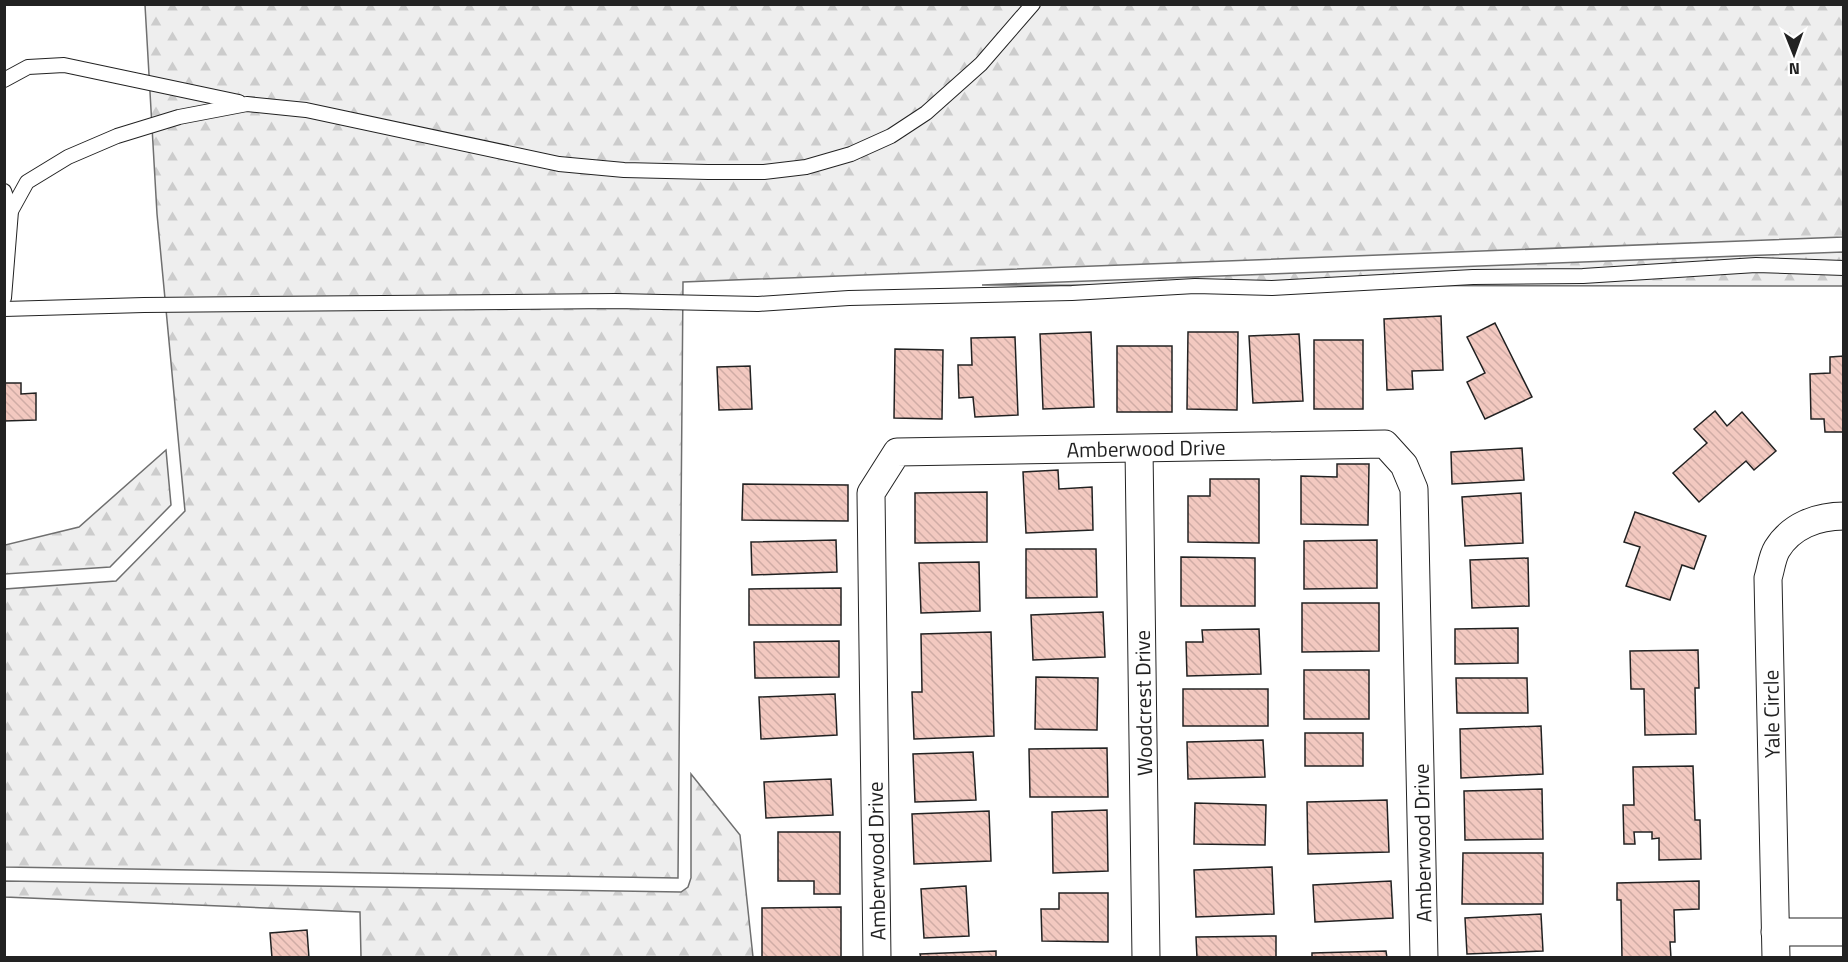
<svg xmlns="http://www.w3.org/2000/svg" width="1848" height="962" viewBox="0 0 1848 962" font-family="'Titillium Web',sans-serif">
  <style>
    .forest { fill: url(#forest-firs); stroke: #6f6f6f; stroke-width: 1.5 }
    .building { fill: url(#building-back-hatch); stroke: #222; stroke-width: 1.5 }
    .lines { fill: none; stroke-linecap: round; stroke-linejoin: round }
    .service-casing { stroke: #222; stroke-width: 16 }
    .minor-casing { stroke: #222; stroke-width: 29 }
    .service { stroke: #fff; stroke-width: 14 }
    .minor { stroke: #fff; stroke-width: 27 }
    .labels { text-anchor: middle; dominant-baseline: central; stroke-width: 4.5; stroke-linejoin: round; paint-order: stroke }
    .street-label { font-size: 21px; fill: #222; stroke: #fff }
  </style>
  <defs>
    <pattern id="forest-firs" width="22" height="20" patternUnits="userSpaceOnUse" patternTransform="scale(1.5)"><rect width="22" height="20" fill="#eee"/><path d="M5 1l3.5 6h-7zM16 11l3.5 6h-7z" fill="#ccc"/></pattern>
    <pattern id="building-back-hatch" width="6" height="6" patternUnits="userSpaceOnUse" patternTransform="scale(1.5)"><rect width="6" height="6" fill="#f3c9c0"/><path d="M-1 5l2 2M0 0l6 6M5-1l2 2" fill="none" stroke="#d0aca5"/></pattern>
  </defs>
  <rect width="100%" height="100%" fill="#fff"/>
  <g class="forest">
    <path d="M145 5H1843V237L683 282 678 878 5 867V589L116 581 185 511 157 214Z"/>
    <path d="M1843 252V286L982 285Z"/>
    <path d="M166 450 171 505 110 567 5 574V545L79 527Z"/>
    <path d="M691 774 740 835 753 957H361L360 912 5 897V881L681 892 688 887 691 878Z"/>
  </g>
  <g class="building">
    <path d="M1441 316 1443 370 1412 371 1413 389 1387 390 1384 319Z"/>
    <path d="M1495 323 1532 397 1485 419 1467 382 1485 373 1467 337Z"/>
    <path d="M1091 332 1094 407 1043 409 1040 334Z"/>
    <path d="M1188 332H1238L1237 410 1187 409Z"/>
    <path d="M1299 334 1303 401 1253 403 1249 336Z"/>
    <path d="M1015 337 1018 415 975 417 973 397 959 398 958 365H972L971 338Z"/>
    <rect x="1314" y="340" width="49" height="69"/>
    <rect x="1117" y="346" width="55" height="66"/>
    <path d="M895 349 943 350 942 419 894 418Z"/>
    <path d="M1844 356V432H1825L1824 419H1811L1810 374 1830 373V357Z"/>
    <path d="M750 366 752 409 719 410 717 367Z"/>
    <path d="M4 383H21V394L36 393V420L4 421Z"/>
    <path d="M1715 411 1727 426 1742 412 1776 451 1754 470 1746 461 1699 502 1673 473 1707 443 1694 429Z"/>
    <path d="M1522 448 1524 480 1452 484 1451 452Z"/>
    <path d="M1337 464H1369L1368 525 1301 524V476L1337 477Z"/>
    <path d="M1058 470 1059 489 1092 487 1093 530 1026 533 1023 472Z"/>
    <path d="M1210 479H1259V543L1188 542V496H1210Z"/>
    <path d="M743 484 848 485V521L742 520Z"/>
    <path d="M987 492V542L915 543V493Z"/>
    <path d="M1521 493 1523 543 1465 546 1462 497Z"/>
    <path d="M1635 512 1706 536 1694 569 1682 565 1670 600 1626 586 1640 547 1624 542Z"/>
    <path d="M836 540 837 572 752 575 751 542Z"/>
    <path d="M1377 540V588L1304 589V541Z"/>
    <path d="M1026 549H1096L1097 597 1026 598Z"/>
    <path d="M1181 557 1255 558V606H1181Z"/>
    <path d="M1528 558 1529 606 1472 608 1470 560Z"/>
    <path d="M979 562 980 611 921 613 919 563Z"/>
    <path d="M841 588V625H749V589Z"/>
    <path d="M1302 603H1379V651L1302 652Z"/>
    <path d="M1103 612 1105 657 1033 660 1031 615Z"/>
    <path d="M1518 628V663L1455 664V629Z"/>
    <path d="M1259 629 1261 674 1187 676 1186 642H1203L1202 630Z"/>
    <path d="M991 632 994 736 914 739 912 692H922L921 634Z"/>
    <path d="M839 641V677L755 678 754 642Z"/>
    <path d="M1698 650 1699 688H1695L1696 734 1645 735 1644 689H1631L1630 651Z"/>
    <rect x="1304" y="670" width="65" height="49"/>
    <path d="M1036 677 1098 678 1097 730 1035 729Z"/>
    <path d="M1456 678H1527L1528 713H1457Z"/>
    <rect x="1183" y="689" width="85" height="37"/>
    <path d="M835 694 837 735 761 739 759 697Z"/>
    <path d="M1541 726 1543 774 1461 778 1460 729Z"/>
    <rect x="1305" y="733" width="58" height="33"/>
    <path d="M1263 740 1265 777 1188 779 1187 742Z"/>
    <path d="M1107 748 1108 797H1030L1029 749Z"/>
    <path d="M973 752 976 800 915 802 913 754Z"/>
    <path d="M1693 766 1695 820H1700L1701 859 1659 860V838L1652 839V832H1634L1635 844H1624L1623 805H1634L1633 767Z"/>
    <path d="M831 779 833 815 766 818 764 782Z"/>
    <path d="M1542 789 1543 839 1465 840 1464 791Z"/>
    <path d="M1387 800 1389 852 1308 854 1307 802Z"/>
    <path d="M1195 803 1266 805 1265 845 1194 844Z"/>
    <path d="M1107 810 1108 871 1053 873 1052 812Z"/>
    <path d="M989 811 991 861 914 864 912 814Z"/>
    <path d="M778 832H840V894H814V881H778Z"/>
    <path d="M1463 853H1543V904H1462Z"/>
    <path d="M1272 867 1274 914 1196 917 1194 870Z"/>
    <path d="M1391 881 1393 918 1315 922 1313 885Z"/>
    <path d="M1699 881V909L1674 910 1675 942H1670L1671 958H1622L1621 900H1617V883Z"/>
    <path d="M966 886 969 936 924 938 921 889Z"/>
    <path d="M1059 893H1108V942L1042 941 1041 909H1059Z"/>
    <path d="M841 907V957H762V908Z"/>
    <path d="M1541 914 1543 951 1467 954 1465 918Z"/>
    <path d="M307 930 309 958H272L270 933Z"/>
    <path d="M1276 936V958H1197L1196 937Z"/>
    <path d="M996 951V958H921L920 954Z"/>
    <path d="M1386 951 1387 958H1312V953Z"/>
  </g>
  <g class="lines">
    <g class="service-casing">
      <g id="service">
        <path d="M4 80 28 67 64 65 239 102"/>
        <path d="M4 191 11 211"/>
        <path d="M4 298 11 211 27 182 68 157 117 136 179 117 247 104 306 110 559 164 624 170 708 172H764L806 167 851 154 891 136 926 113 981 64 1033 4"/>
        <path d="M4 309 144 305 615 301 758 304 849 298 1072 293 1195 286 1272 288 1473 277 1583 276 1756 265 1844 268"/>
      </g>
    </g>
    <g class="minor-casing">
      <g id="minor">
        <path d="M1139 449 1146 958"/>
        <path d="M1775 932H1844"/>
        <path d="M877 958 871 493 897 452 1385 444 1404 465 1414 489 1424 958"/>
        <path d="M1776 958 1768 578C1771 569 1772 557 1777 549 1791 526 1817 516 1844 516"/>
      </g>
    </g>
    <use href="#service" class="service"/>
    <use href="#minor" class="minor"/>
  </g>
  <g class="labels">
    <g class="street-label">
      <text transform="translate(1146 448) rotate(-1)">Amberwood Drive</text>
      <text transform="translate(1143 703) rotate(-91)">Woodcrest Drive</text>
      <text transform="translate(1771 714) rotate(-91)">Yale Circle</text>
      <text transform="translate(1422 843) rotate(-91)">Amberwood Drive</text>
      <text transform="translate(876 861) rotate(-91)">Amberwood Drive</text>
    </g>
  </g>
  <rect width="1848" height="962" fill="none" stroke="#222222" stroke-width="12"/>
  <g transform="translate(1794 54) rotate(179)" stroke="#ffffff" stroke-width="4.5" paint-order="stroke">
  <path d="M0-4.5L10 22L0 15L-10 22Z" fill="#222222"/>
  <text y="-9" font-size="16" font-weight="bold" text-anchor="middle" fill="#222222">N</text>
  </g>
</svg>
